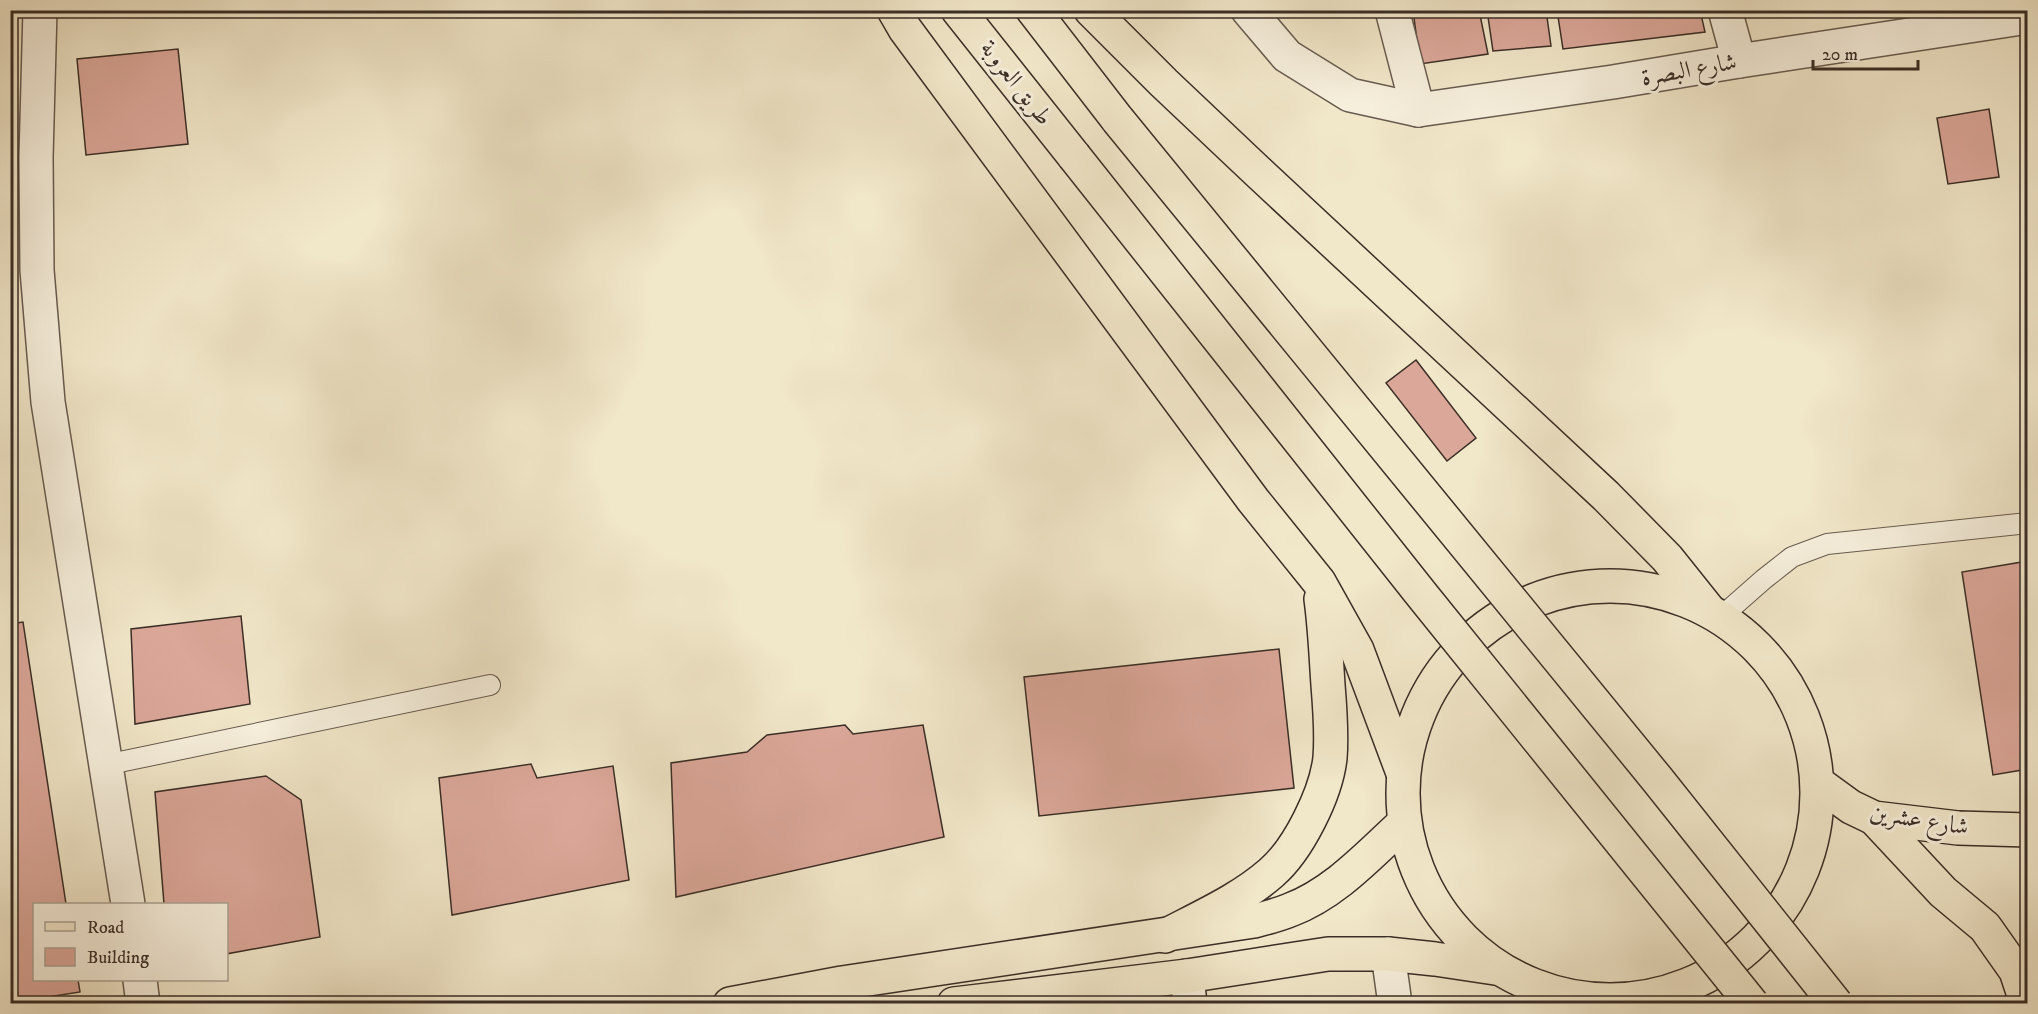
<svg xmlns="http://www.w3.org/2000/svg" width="2038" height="1014" viewBox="0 0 2038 1014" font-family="'IM FELL DW Pica',Amiri,serif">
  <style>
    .building { fill: #dba799; stroke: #3a2e27; stroke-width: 1.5 }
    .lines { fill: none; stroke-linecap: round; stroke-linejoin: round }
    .lane-casing { stroke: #685c50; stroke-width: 22 }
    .street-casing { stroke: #685c50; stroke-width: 36 }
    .secondary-casing { stroke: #3a2e27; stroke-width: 36 }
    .primary-casing { stroke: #3a2e27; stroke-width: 36 }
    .highway-casing { stroke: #3a2e27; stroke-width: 36 }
    .lane { stroke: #f6efdc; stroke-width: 20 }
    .street { stroke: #f6efdc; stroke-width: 33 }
    .secondary { stroke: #f6efdc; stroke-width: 33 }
    .primary { stroke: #f1e7c9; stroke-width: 33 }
    .highway { stroke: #f1e7c9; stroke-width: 33 }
    .highway-bridge-casing { stroke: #3a2e27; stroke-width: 36; stroke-linecap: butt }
    .highway-bridge { stroke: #f1e7c9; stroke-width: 33 }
    .labels { text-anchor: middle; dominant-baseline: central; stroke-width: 6; stroke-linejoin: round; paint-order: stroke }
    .street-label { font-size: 24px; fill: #3a2e27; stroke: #f6efdc }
  </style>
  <rect width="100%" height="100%" fill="#f1e7c9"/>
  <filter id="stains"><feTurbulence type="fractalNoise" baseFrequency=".00333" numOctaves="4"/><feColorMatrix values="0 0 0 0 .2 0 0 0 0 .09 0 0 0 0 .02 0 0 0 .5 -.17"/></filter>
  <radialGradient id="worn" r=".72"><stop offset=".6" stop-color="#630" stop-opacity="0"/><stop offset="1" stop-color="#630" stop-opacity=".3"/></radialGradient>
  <g class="building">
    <path d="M1413 10H1479L1488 54 1420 64Z"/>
    <path d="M1487 10H1546L1551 46 1493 51Z"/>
    <path d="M1557 10H1700L1705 32 1563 49Z"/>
    <path d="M178 49 188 144 86 155 77 59Z"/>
    <path d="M1989 109 1999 177 1948 184 1937 118Z"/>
    <path d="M1416 360 1476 438 1447 461 1386 383Z"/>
    <path d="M2028 561V769L1993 775 1962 572Z"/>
    <path d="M241 616 250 704 135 724 131 629Z"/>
    <path d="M23 622 66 904H34V980H78L80 992 10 1003V624Z"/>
    <path d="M1279 649 1294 788 1039 816 1024 677Z"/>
    <path d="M845 725 853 734 923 725 944 837 676 897 671 763 747 752 767 735Z"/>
    <path d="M531 764 537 778 613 766 629 880 452 915 439 778Z"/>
    <path d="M266 776 301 800 320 937 226 954V904H164L155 792Z"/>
  </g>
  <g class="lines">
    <g class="lane-casing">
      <g id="lane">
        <path d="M1722 616 1764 579 1792 557 1827 544 2028 523"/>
        <path d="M105 765 490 685"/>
      </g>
    </g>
    <g class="street-casing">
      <g id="street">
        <path d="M40 10 36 157 37 270 48 402 128 904"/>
        <path d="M1248 10 1287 56 1350 95 1418 110 1613 82 1739 61 2028 17"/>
        <path d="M1392 10 1418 110"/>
        <path d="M1725 10 1739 61"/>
        <path d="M1388 954 1395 1004"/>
        <path d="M140 980 143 1004"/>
        <path d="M1547 992 1548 1004"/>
      </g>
    </g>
    <g class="secondary-casing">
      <path id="secondary" d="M1187 976 1190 1004"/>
    </g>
    <g class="primary-casing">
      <g id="primary">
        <circle cx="1610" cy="793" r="207"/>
        <path d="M1818 783 1851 807 1874 818 1958 828 2028 830"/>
        <path d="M730 1004 842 983 1254 921C1266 918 1278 915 1290 910 1335 893 1369 855 1404 823"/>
        <path d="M954 1004 1187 976 1328 954H1388L1435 959 1495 968"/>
      </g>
    </g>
    <g class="highway-casing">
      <g id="highway">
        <path d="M894 10 905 29 1253 500 1319 582 1357 650 1403 773"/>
        <path d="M958 10 1074 156"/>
        <path d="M1033 10 1118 120"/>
        <path d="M1091 10 1164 83 1256 170 1606 496 1667 558 1707 608"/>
        <path d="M1874 818 1943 892 1985 927 2016 971 2027 1004"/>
        <path d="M1165 936C1201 917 1240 900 1271 873 1298 850 1326 794 1330 758 1332 734 1330 709 1328 685 1326 656 1325 628 1321 599"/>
        <path d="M1586 1000 1591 1004"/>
      </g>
    </g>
    <use href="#lane" class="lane"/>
    <use href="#street" class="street"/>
    <use href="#secondary" class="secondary"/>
    <use href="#primary" class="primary"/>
    <use href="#highway" class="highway"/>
    <g class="highway-bridge-casing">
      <g id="highway-bridge">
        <path d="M1118 120 1657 779 1836 1004"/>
        <path d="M1074 156 1422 595 1752 1004"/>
      </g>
    </g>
    <use href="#highway-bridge" class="highway-bridge"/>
  </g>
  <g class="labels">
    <g class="street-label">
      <text transform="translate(1689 70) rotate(-10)">شارع البصرة</text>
      <text transform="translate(1016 83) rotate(52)">طريق العروبة</text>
      <text transform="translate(1919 820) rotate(9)">شارع عشرين</text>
    </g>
  </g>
  <rect width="2038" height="1014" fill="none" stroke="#f1e7c9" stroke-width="36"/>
  <rect x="12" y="12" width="2014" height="990" fill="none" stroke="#3a2e27" stroke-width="3"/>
  <rect x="18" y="18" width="2002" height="978" fill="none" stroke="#3a2e27" stroke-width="1.5"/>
  <rect x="33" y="903" width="195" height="78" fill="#f6efdc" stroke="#aba294" stroke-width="1.5"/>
  <rect x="45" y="922" width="30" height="9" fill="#f1e7c9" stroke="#aba294" stroke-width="1.5"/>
  <text x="87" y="933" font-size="18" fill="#3a2e27">Road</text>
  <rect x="45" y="948" width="30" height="18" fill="#dba799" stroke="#aba294" stroke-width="1.5"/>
  <text x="87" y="963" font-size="18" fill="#3a2e27">Building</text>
  <path d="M1813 60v9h105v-9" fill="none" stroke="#3a2e27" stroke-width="3"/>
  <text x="1822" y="60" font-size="18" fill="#3a2e27" stroke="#f6efdc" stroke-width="4.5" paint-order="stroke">20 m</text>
  <rect width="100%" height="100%" filter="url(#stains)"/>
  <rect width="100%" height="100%" fill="url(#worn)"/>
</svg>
